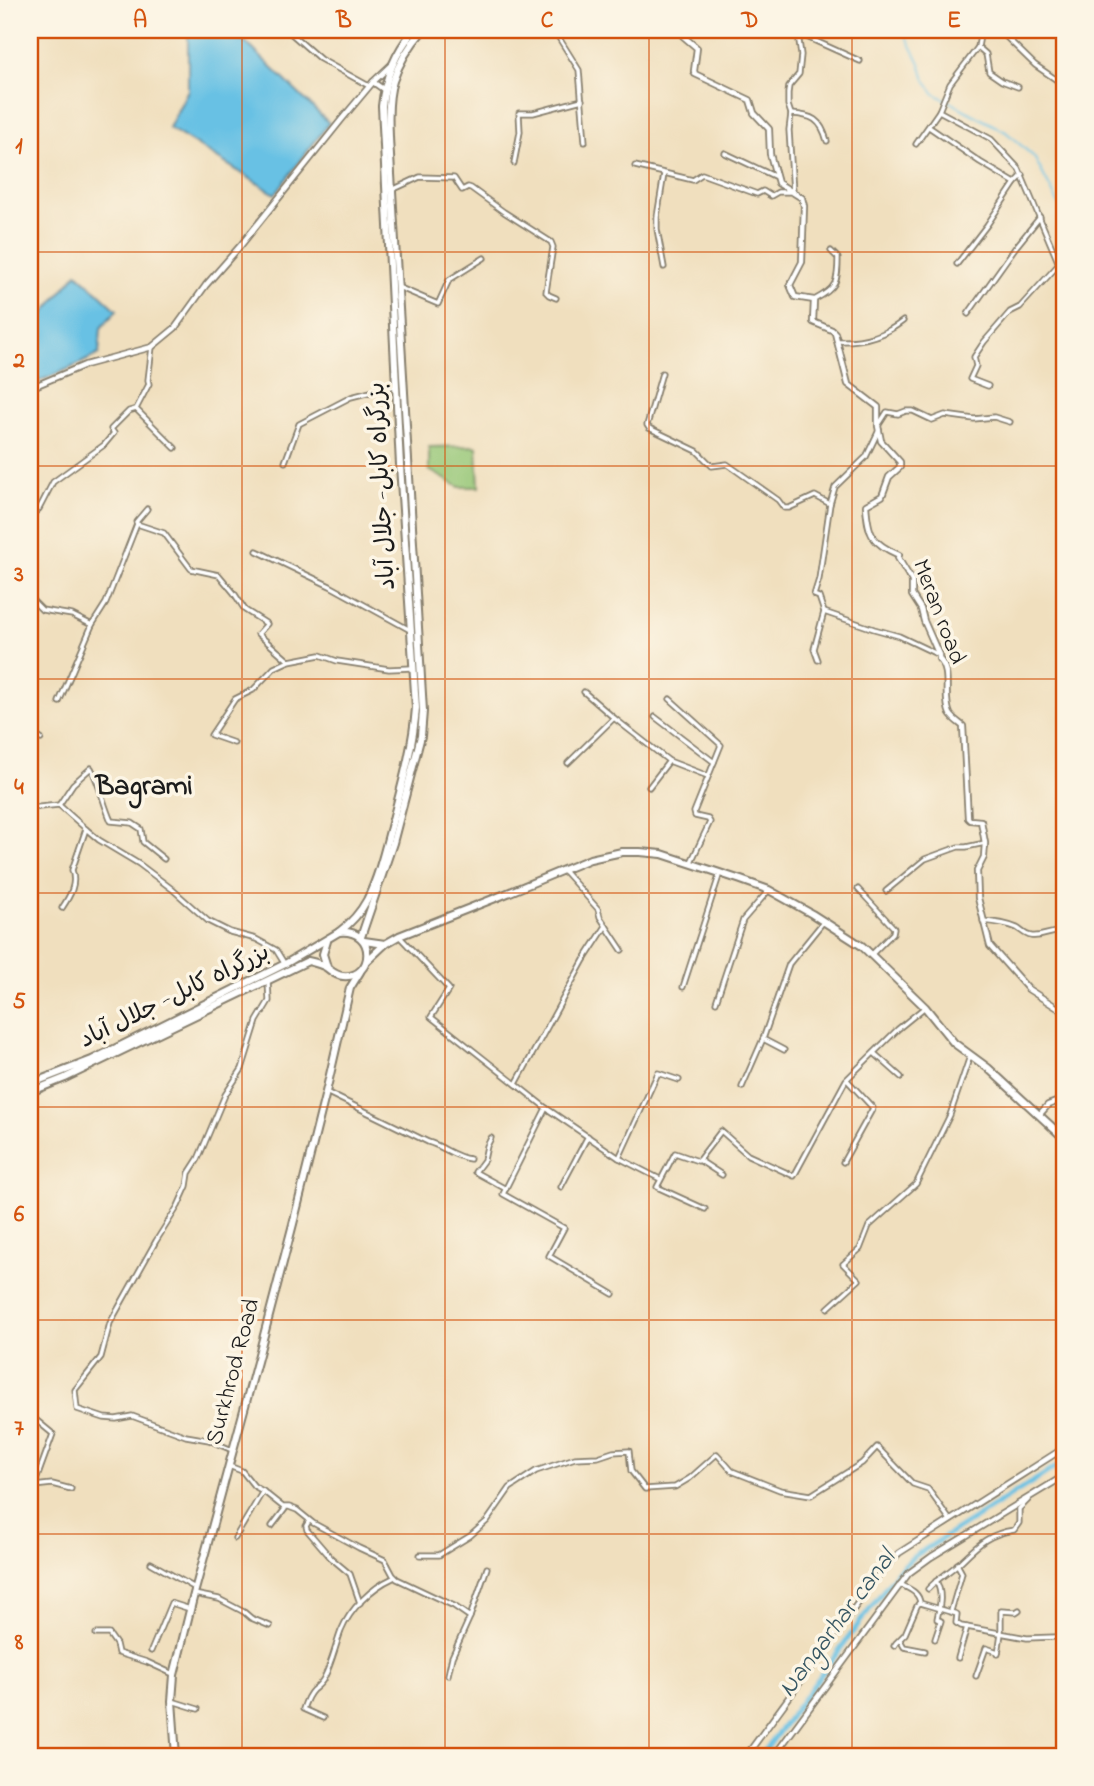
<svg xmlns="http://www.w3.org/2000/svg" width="1094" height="1786" viewBox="0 0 1094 1786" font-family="'Indie Flower','Playpen Sans Arabic',sans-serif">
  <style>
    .green { fill: #95c676; stroke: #587149; stroke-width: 2 }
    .water { fill: #67c1e4; stroke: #426e80; stroke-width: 2 }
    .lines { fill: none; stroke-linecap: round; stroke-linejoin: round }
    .stream { stroke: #67c1e4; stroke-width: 2 }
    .canal { stroke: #67c1e4; stroke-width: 5 }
    .minor-casing { stroke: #867e6d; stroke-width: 7 }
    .tertiary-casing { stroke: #867e6d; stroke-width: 8 }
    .primary-casing { stroke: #867e6d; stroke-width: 10 }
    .trunk-casing { stroke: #867e6d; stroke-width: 10 }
    .minor { stroke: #fff; stroke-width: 3.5 }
    .tertiary { stroke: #fff; stroke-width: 4.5 }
    .primary { stroke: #fff; stroke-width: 6 }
    .trunk { stroke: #fff; stroke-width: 6 }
    .grid { fill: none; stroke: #d4530e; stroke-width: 2; stroke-opacity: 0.55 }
    .labels { text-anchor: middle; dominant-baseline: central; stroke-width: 7; stroke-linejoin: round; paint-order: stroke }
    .street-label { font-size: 24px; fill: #1c1c1c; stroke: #fcf5e5 }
    .water-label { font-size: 26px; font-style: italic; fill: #365662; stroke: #fcf5e5 }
    .quarter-label { font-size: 28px; font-weight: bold; fill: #1c1c1c; stroke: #fcf5e5 }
    .neatline { fill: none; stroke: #d4530e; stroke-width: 2.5 }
    .grid-label { font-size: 23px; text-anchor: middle; font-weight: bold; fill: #d4530e }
  </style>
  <rect width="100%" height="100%" fill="#fcf5e5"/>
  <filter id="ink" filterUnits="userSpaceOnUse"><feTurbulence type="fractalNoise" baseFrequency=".0143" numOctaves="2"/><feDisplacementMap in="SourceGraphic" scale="14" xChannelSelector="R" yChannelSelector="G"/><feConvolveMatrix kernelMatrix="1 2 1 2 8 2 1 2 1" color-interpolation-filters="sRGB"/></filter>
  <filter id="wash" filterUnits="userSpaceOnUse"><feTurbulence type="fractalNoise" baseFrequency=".00686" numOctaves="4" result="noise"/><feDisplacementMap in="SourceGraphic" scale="28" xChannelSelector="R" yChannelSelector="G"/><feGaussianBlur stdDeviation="1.57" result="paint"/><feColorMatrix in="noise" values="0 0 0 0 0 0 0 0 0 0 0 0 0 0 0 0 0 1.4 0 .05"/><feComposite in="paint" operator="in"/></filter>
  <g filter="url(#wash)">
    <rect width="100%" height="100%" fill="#f0dfbe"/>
    <path class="green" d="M475 446 477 447 479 487H459L429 470V447Z"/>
    <g class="water">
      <path d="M188 30H233L329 123 275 194 169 128 188 90Z"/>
      <path d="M77 273 117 310 101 328 99 354 75 366 30 385V330Z"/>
    </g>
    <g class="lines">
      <path class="stream" d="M903 30 920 63 925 80 935 94 1006 132 1034 157 1064 214"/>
      <path class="canal" d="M761 1756 897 1572 913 1557 1064 1462"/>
    </g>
  </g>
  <g filter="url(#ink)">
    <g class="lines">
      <g class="minor-casing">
        <g id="minor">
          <path d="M287 30 320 59 369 86"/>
          <path d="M554 30 579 70 585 142"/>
          <path d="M999 30 1035 65 1064 85"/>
          <path d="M800 34 860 61"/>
          <path d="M978 47 986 54 989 72 1002 81 1018 87"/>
          <path d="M939 111 991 139 1019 169 1059 264 1020 307 1010 312 984 342 974 357 976 366 970 379 988 386"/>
          <path d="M791 114C812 115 821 119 827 141"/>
          <path d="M929 127 980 162 1015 183"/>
          <path d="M916 144 939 111 950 84 978 47 981 30"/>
          <path d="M725 153 776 177"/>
          <path d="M514 163 520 132 519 113H533L582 100"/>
          <path d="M635 166 693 180 702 174 757 194 763 191 771 196 778 192H793L789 130 791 114 788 105V93L789 86 799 74 801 55 799 41 801 30"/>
          <path d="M664 174 657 217V229L664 267"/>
          <path d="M392 190 420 177 454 178 462 190 468 187 471 188 504 212 551 242 553 247 546 292 549 295 556 298"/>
          <path d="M957 264 987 225 1015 183 1023 175"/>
          <path d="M398 287 438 304 449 280 484 258"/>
          <path d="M814 300C837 288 838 282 838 258L831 251"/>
          <path d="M968 314 1015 248 1040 217"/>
          <path d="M837 341C861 342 884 336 903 321"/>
          <path d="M152 347 148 380 149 384 136 409 175 448"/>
          <path d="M662 373 647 425 649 428 697 451 712 466 727 464 778 500 784 508H789L815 496 830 504"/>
          <path d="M878 426 887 412 898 414 906 411H913L932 420 945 415 974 419 994 417 1010 422"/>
          <path d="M285 462 299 424 351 397 394 386"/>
          <path d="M30 517 39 509 53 482 104 445 114 433 111 429 129 411 136 409"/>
          <path d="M137 524 164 533 191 569 219 575 234 593 245 610 267 624 258 634 289 661"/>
          <path d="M257 551 330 586 410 630"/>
          <path d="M30 598 42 610 72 615 92 625"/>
          <path d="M824 612 874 629 899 636 939 655"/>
          <path d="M818 660 814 649 824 612 819 597 814 595 819 579 830 504 835 487 866 457 879 430"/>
          <path d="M584 692 614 718 669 761 708 776"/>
          <path d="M670 699 721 745 694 812 695 816 708 819 710 822 691 862"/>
          <path d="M59 702 92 625 106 603 137 524 136 522 147 509"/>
          <path d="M655 717 714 762"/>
          <path d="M30 732 41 739"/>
          <path d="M234 743 211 735 235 699 253 690 274 668 289 661 320 655 337 661 389 669 412 668"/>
          <path d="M568 763 614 718"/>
          <path d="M649 787 669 761"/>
          <path d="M59 805 73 784 91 768C100 785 103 803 111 821L132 823 141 829 143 842 164 859"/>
          <path d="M30 808 59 805 86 829 72 870C77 884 70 896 62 908"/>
          <path d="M86 829 99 840 139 864 172 889 208 921 230 932 256 939 276 950 284 963"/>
          <path d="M564 871 598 909 600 917 622 950"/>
          <path d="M858 889 894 928 893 933 872 954"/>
          <path d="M886 891 925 859 958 847H966L985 843"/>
          <path d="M983 921C995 922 1006 923 1017 928 1022 931 1025 935 1031 936 1042 938 1051 930 1064 932"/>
          <path d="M399 936 449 989 431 1017 546 1108 619 1158 660 1179"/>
          <path d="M683 987 720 873"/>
          <path d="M716 1002 743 920 769 890"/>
          <path d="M763 1039 784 1050"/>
          <path d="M874 1053 901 1077"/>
          <path d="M516 1084 584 960 606 926"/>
          <path d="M742 1087 763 1039 789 964 824 921"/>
          <path d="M326 1092 428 1142C443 1146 454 1157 470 1159"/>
          <path d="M546 1108 503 1194 564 1228 549 1256 613 1294"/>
          <path d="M491 1138 487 1146 484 1160 475 1172 506 1189"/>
          <path d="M619 1158 658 1073 679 1080"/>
          <path d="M699 1160 722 1175"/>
          <path d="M843 1162 873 1108 847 1080"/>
          <path d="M561 1187 588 1136"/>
          <path d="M705 1209 657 1187 675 1153 698 1161 721 1131 748 1155 794 1176 846 1080 898 1029 925 1007"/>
          <path d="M828 1308 859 1280 843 1264 860 1249 869 1226 916 1184 950 1115 970 1056"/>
          <path d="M30 1415 53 1434 30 1497"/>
          <path d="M232 1450 209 1440 186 1436 132 1416 116 1419 104 1418 77 1409 75 1390 101 1357 110 1323 156 1241 178 1206 187 1186 189 1173 198 1159 225 1095 242 1069 257 1021 269 1001 268 981"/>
          <path d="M229 1466 242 1471 254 1486 263 1491 283 1507H289L297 1510 313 1523 359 1548 385 1560 393 1575 397 1579 454 1606 470 1617"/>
          <path d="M34 1486 52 1484 71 1489"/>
          <path d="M309 1521 306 1526 307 1530 331 1558 350 1574 360 1603"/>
          <path d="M272 1526 285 1509"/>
          <path d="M235 1538 263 1491"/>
          <path d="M420 1555H439L470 1536 487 1521 510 1488 536 1471 575 1458 598 1457 613 1452 629 1451 631 1471 645 1489 675 1487 690 1478 717 1454 732 1471 780 1490 811 1495 862 1463 877 1447 913 1484 928 1489 950 1520"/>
          <path d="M151 1563 195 1588"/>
          <path d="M900 1584C909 1589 919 1592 920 1603L957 1614 956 1623 961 1626 1027 1638 1055 1637"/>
          <path d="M928 1589C937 1579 948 1573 958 1564 977 1546 987 1534 1014 1530L1019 1523V1509L1028 1500"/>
          <path d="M194 1594 219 1599 244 1612 251 1618 270 1626"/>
          <path d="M951 1611 962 1573 957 1564"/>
          <path d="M96 1634H109L116 1644 118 1653 147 1662 173 1674"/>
          <path d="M935 1639 941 1621 937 1619C940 1605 943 1593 936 1581"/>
          <path d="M900 1640 904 1647 925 1651"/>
          <path d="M894 1646 896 1643 905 1634 917 1606 919 1603H920"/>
          <path d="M151 1651 171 1603 190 1609"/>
          <path d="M998 1654 1001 1633V1611L1016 1612 1019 1610"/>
          <path d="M958 1658 967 1627"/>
          <path d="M448 1675 452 1657 470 1617 487 1568"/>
          <path d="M976 1676 986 1648 998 1652"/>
          <path d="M172 1701 198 1709"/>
          <path d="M323 1718 303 1709C305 1703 308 1695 313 1690 318 1686 321 1684 324 1678 332 1663 335 1647 341 1631 350 1609 371 1588 393 1578"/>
        </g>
      </g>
      <g class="tertiary-casing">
        <g id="tertiary">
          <path d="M682 30 683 36 697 48 694 71 695 74 750 100 754 113 769 129 770 154 778 183 802 198 804 206 802 262 790 285 795 297 814 300 813 322 832 330 835 333 848 384 878 407V426L881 441 900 462V467L889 477 882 496 866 505C868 534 871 543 899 555L898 558 912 581V595L921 609 924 621 939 655V659C953 672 942 697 950 714 953 719 958 722 963 726L968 818 970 820 981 821 985 843 984 857 977 871 978 898 990 946 1028 989 1064 1012"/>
          <path d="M373 82 383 89"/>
          <path d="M30 388 85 365 152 347 175 328 206 285 241 245 342 119 373 82 391 65"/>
          <path d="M1039 1115 1048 1105 1064 1099"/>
          <path d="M746 1756 880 1573 899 1553 1064 1448"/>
          <path d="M774 1756 909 1573 931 1557 1064 1476"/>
        </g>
      </g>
      <g class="primary-casing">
        <path id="primary" d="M176 1756 172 1701 174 1675 194 1594 258 1358 293 1224 326 1092 350 988 360 972"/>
      </g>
      <g class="trunk-casing">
        <g id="trunk">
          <path d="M339 932C351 923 360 913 367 900 379 876 385 849 392 823 402 785 413 747 416 708L400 465 382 106C385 77 395 53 414 30"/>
          <path d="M361 937 393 843 421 736 423 711 391 174C390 148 385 105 393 81 399 62 410 45 423 30"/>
          <path d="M364 941 385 944"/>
          <path d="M367 961 385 944 399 936 498 897 590 859 622 852H640L662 854 741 880 769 890 812 914 862 946 925 1007 954 1043 988 1068 1064 1138"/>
          <path d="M327 967 323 954 327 941"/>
          <path d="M30 1084 92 1060 285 964 339 932C377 928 375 979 343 976 335 976 331 970 324 966 319 964 314 962 308 961L65 1078 30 1092"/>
        </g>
      </g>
      <use href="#minor" class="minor"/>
      <use href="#tertiary" class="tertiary"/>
      <use href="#primary" class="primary"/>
      <use href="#trunk" class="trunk"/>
    </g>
  </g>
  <path class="grid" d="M242 30V1756M445 30V1756M649 30V1756M852 30V1756M30 252H1064M30 466H1064M30 679H1064M30 893H1064M30 1107H1064M30 1320H1064M30 1534H1064"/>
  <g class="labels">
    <g class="street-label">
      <text transform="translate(383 486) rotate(-93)">بزرگراه کابل- جلال آباد</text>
      <text transform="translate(938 612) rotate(69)">Meran road</text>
      <text transform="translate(175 997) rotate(-26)">بزرگراه کابل- جلال آباد</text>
      <text transform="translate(234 1372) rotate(-75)">Surkhrod Road</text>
    </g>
    <g class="water-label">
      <text transform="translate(838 1624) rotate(-53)">Nangarhar canal</text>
    </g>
    <g class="quarter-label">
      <text x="144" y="787">Bagrami</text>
    </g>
  </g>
  <rect width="1094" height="1786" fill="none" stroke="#fcf5e5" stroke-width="77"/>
  <rect x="38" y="38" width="1018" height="1710" class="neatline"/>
  <g class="grid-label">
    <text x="140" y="27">A</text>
    <text x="344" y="27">B</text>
    <text x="547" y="27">C</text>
    <text x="750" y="27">D</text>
    <text x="954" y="27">E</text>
    <text x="19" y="153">1</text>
    <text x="19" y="367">2</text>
    <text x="19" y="581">3</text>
    <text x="19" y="794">4</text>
    <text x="19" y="1008">5</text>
    <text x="19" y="1221">6</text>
    <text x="19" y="1435">7</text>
    <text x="19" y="1649">8</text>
  </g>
</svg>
